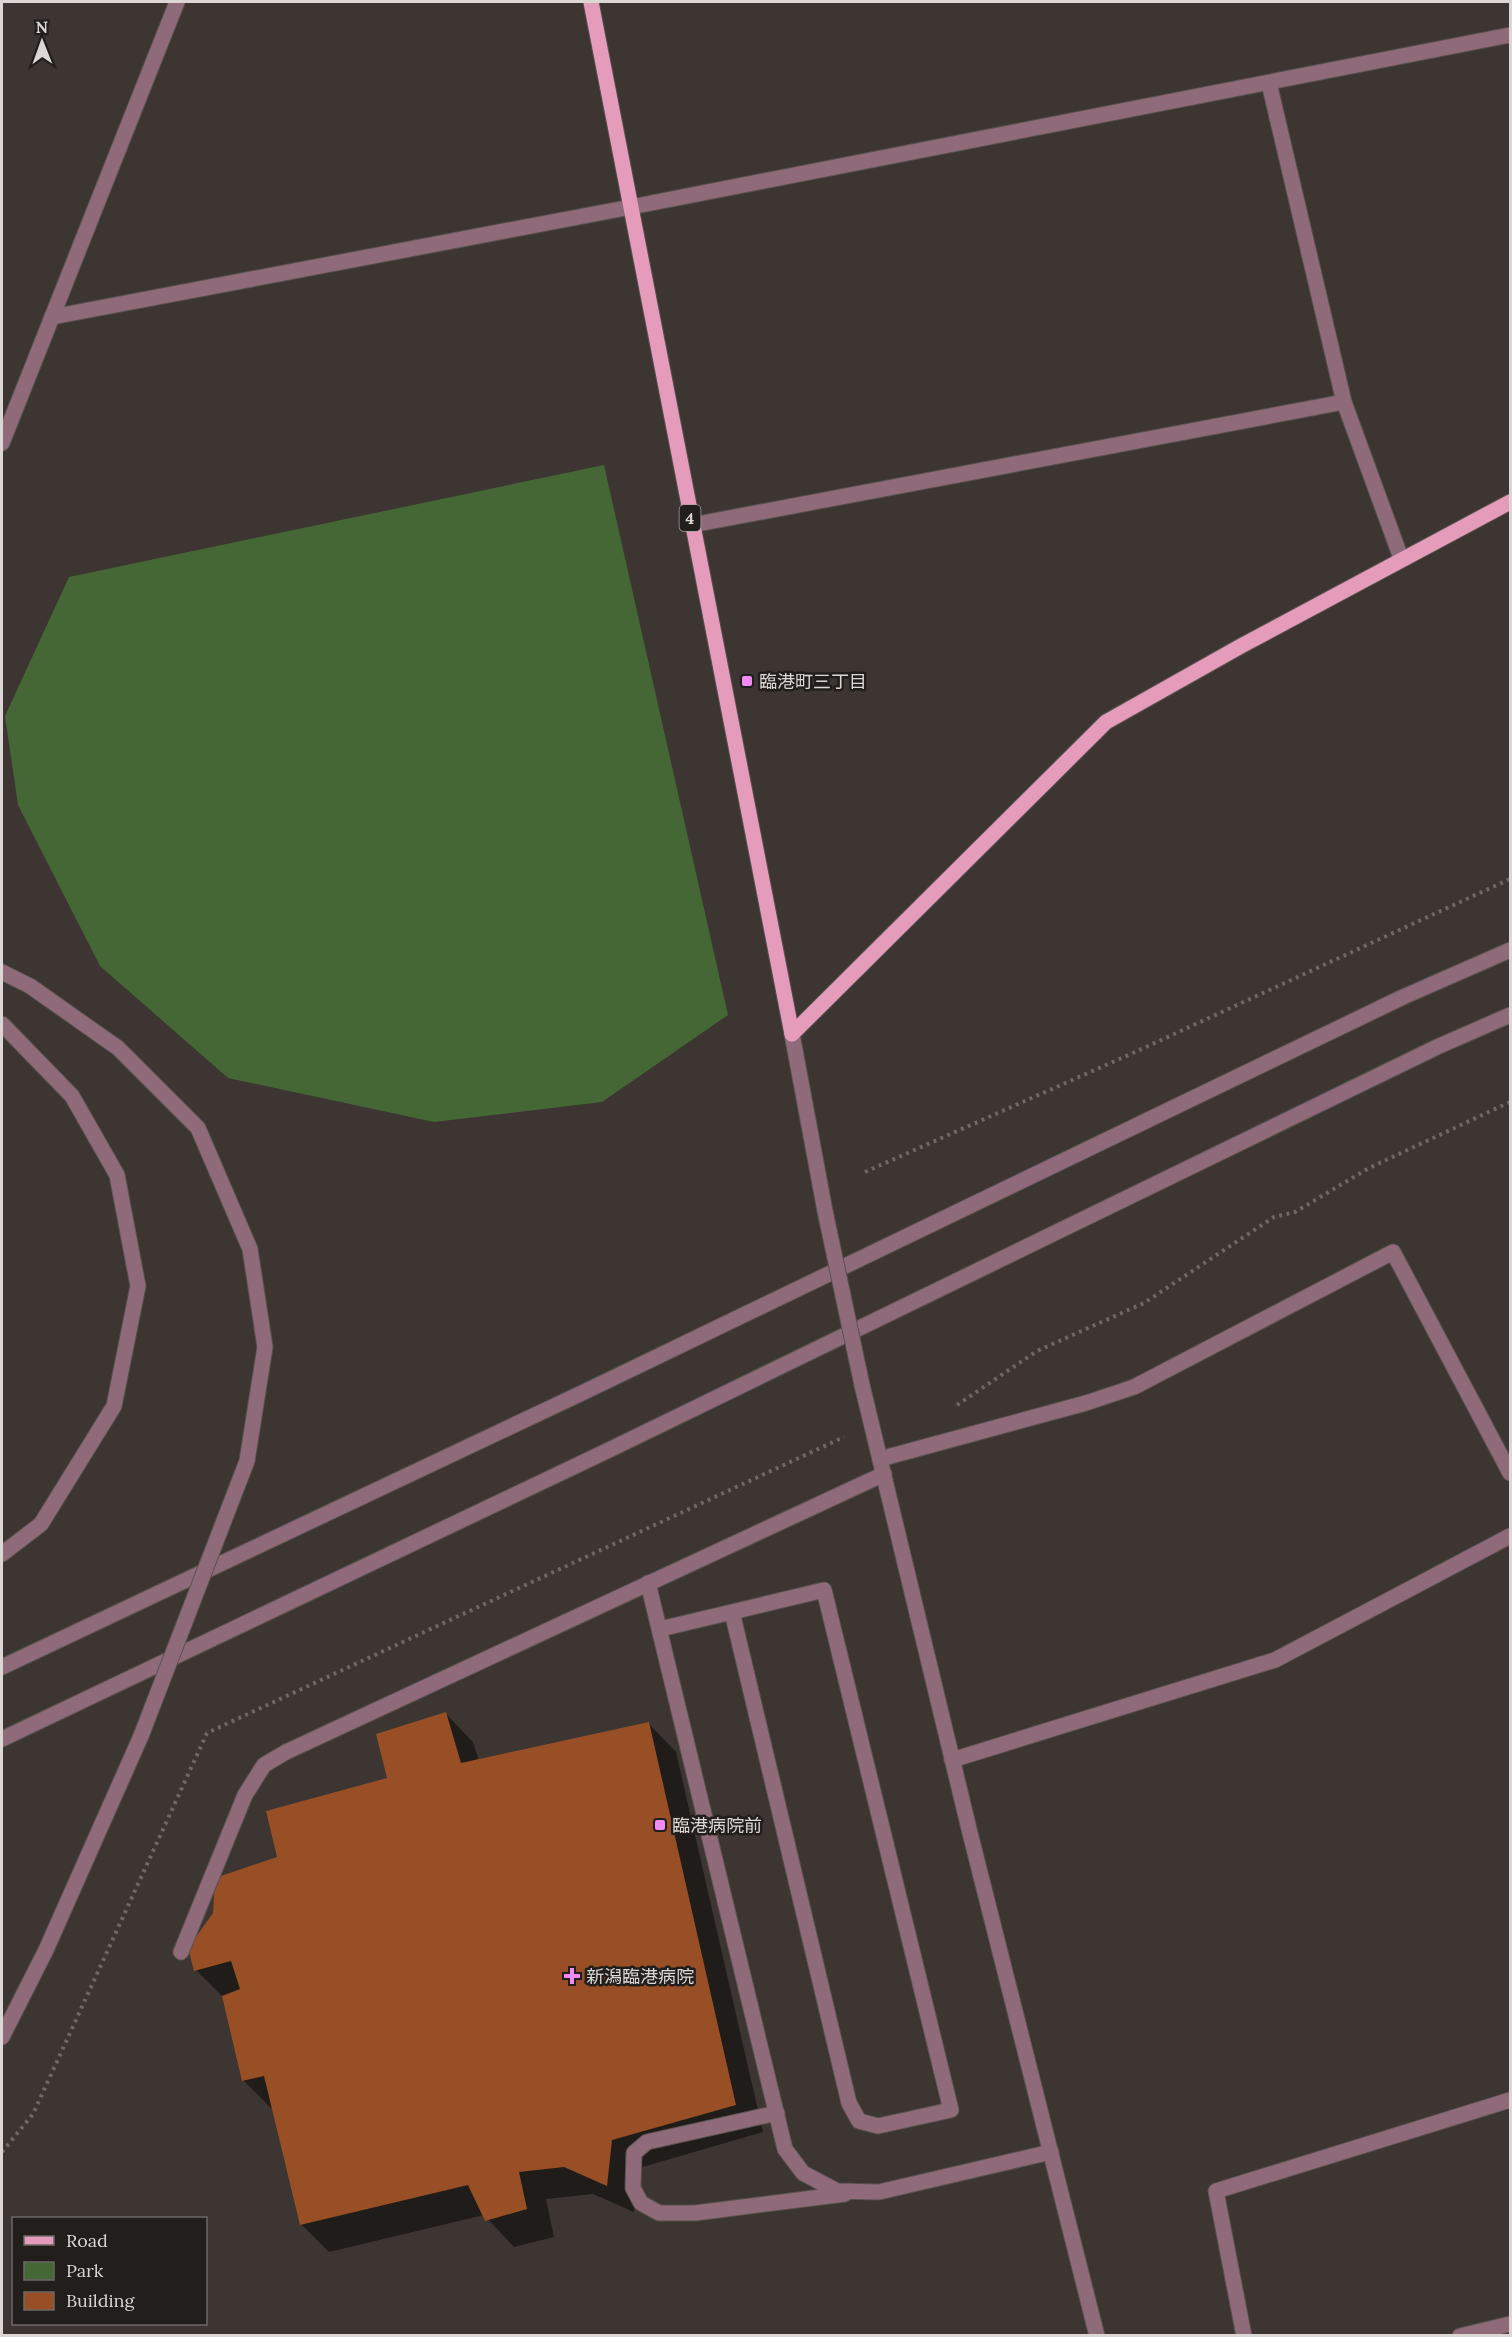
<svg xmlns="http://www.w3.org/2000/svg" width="1512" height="2337" viewBox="0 0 1512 2337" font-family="Lora,'Noto Sans JP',serif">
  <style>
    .green { fill: #446735 }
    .shadow { fill: #0007 }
    .building { fill: #984f25 }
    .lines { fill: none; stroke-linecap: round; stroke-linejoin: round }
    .minor-casing { stroke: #5a524f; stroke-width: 17 }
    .major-casing { stroke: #5a524f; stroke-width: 17 }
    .path { stroke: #6e6763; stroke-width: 4; stroke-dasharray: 3 4.5; stroke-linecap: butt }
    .minor { stroke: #8f6b79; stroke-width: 15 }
    .major { stroke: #e59cbb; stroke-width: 15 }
    .minor-bridge-casing { stroke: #5a524f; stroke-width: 17; stroke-linecap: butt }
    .minor-bridge { stroke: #8f6b79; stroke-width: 15 }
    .poi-dot { fill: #f28af3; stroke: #211e1c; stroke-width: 2 }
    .labels { text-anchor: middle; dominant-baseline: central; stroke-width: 5; stroke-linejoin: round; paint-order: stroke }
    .shield { fill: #211e1c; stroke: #a4a09e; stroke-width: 1.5 }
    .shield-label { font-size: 16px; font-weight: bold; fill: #dcd7d5 }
    .poi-label { font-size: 18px; fill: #dcd7d5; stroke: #211e1c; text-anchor: start }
  </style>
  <rect width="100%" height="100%" fill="#3d3531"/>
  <path class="green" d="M604 465 728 1015 602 1102 434 1122 228 1078 100 966 18 805 5 716 69 577Z"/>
  <path class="shadow" d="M446 1714 473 1742 479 1761 649 1724 676 1752 763 2132 639 2168 634 2212 593 2194 546 2199 554 2237 514 2247 484 2215 329 2252 301 2224 273 2107 271 2108 243 2080 224 1998 196 1970 279 1858 389 1779Z"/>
  <path class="building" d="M446 1712 461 1763 649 1722 736 2105 612 2140 607 2186 564 2167 519 2172 527 2209 485 2221 468 2185 300 2225 264 2076 242 2081 222 1996 240 1989 231 1961 194 1971 188 1948 213 1913 215 1878 277 1857 266 1811 387 1778 376 1734Z"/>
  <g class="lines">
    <g class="minor-casing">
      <g id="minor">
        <path d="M1269 83 1344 402 1401 558"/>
        <path d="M52 317 631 207 1510 35"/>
        <path d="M2 443 177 2"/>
        <path d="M692 525 1344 402"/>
        <path d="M2 972 30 986 118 1048 198 1128 250 1249 265 1347 247 1461"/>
        <path d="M2 1024 72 1096 117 1175 138 1286 114 1406 41 1524 2 1554"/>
        <path d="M792 1034 825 1211"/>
        <path d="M862 1385 970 1833 1097 2336"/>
        <path d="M880 1459 1086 1403 1134 1387 1393 1252 1510 1473"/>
        <path d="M648 1583 785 2149 803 2173 837 2191 879 2192 1051 2152"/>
        <path d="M660 1629 732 1612 849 2103 859 2121 878 2126 951 2110 824 1590 732 1612"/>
        <path d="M2 1667 584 1392 1403 997 1510 950"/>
        <path d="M2 1739 611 1449 1437 1047 1510 1015"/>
        <path d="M952 1760 1275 1660 1510 1536"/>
        <path d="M181 1952 245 1795 264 1765 286 1752 884 1474"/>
        <path d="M2 2037 46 1950 141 1736"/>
        <path d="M777 2113 647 2142 634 2153 633 2188 641 2203 659 2213H695L845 2194"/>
        <path d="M1244 2336 1216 2191 1510 2100"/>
        <path d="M1460 2336 1510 2324"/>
      </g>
    </g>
    <g class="major-casing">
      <g id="major">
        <path d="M591 2 792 1034"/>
        <path d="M792 1034 1106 722 1241 646 1510 502"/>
      </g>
    </g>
    <g class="path">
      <path d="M865 1172 1133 1053 1510 879"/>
      <path d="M957 1405 1037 1351 1144 1303 1274 1217 1295 1212 1369 1168 1510 1102"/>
      <path d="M2 2152 33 2114 207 1733 844 1437"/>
    </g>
    <use href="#minor" class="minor"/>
    <use href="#major" class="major"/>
    <g class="minor-bridge-casing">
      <g id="minor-bridge">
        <path d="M825 1211 862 1385"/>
        <path d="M141 1736 247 1461"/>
      </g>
    </g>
    <use href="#minor-bridge" class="minor-bridge"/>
  </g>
  <g class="poi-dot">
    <rect x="741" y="675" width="12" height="12" rx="3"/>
    <rect x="654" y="1819" width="12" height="12" rx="3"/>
    <path d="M569 1967h6v6h6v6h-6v6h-6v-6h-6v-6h6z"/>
  </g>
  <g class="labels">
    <rect class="shield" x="679.5" y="505" width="21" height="26" rx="4.5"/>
    <g class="shield-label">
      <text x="690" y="518">4</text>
    </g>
    <g class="poi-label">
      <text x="759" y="681">臨港町三丁目</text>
      <text x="672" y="1825">臨港病院前</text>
      <text x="586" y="1976">新潟臨港病院</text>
    </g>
  </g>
  <rect width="1512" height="2337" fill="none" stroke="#dcd7d5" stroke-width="6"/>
  <rect x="12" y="2217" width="195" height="108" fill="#211e1c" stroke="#6c6866" stroke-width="1.5"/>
  <rect x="24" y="2236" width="30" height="9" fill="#e59cbb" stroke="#6c6866" stroke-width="1.5"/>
  <text x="66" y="2247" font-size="18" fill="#dcd7d5">Road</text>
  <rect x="24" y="2262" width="30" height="18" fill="#446735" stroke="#6c6866" stroke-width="1.5"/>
  <text x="66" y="2277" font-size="18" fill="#dcd7d5">Park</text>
  <rect x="24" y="2292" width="30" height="18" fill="#984f25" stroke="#6c6866" stroke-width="1.5"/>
  <text x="66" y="2307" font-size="18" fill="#dcd7d5">Building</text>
  <g transform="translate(42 42) rotate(359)" stroke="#211e1c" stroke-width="4.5" paint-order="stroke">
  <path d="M0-4.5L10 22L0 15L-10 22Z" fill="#dcd7d5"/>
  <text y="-9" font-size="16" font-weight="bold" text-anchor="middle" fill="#dcd7d5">N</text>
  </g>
</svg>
